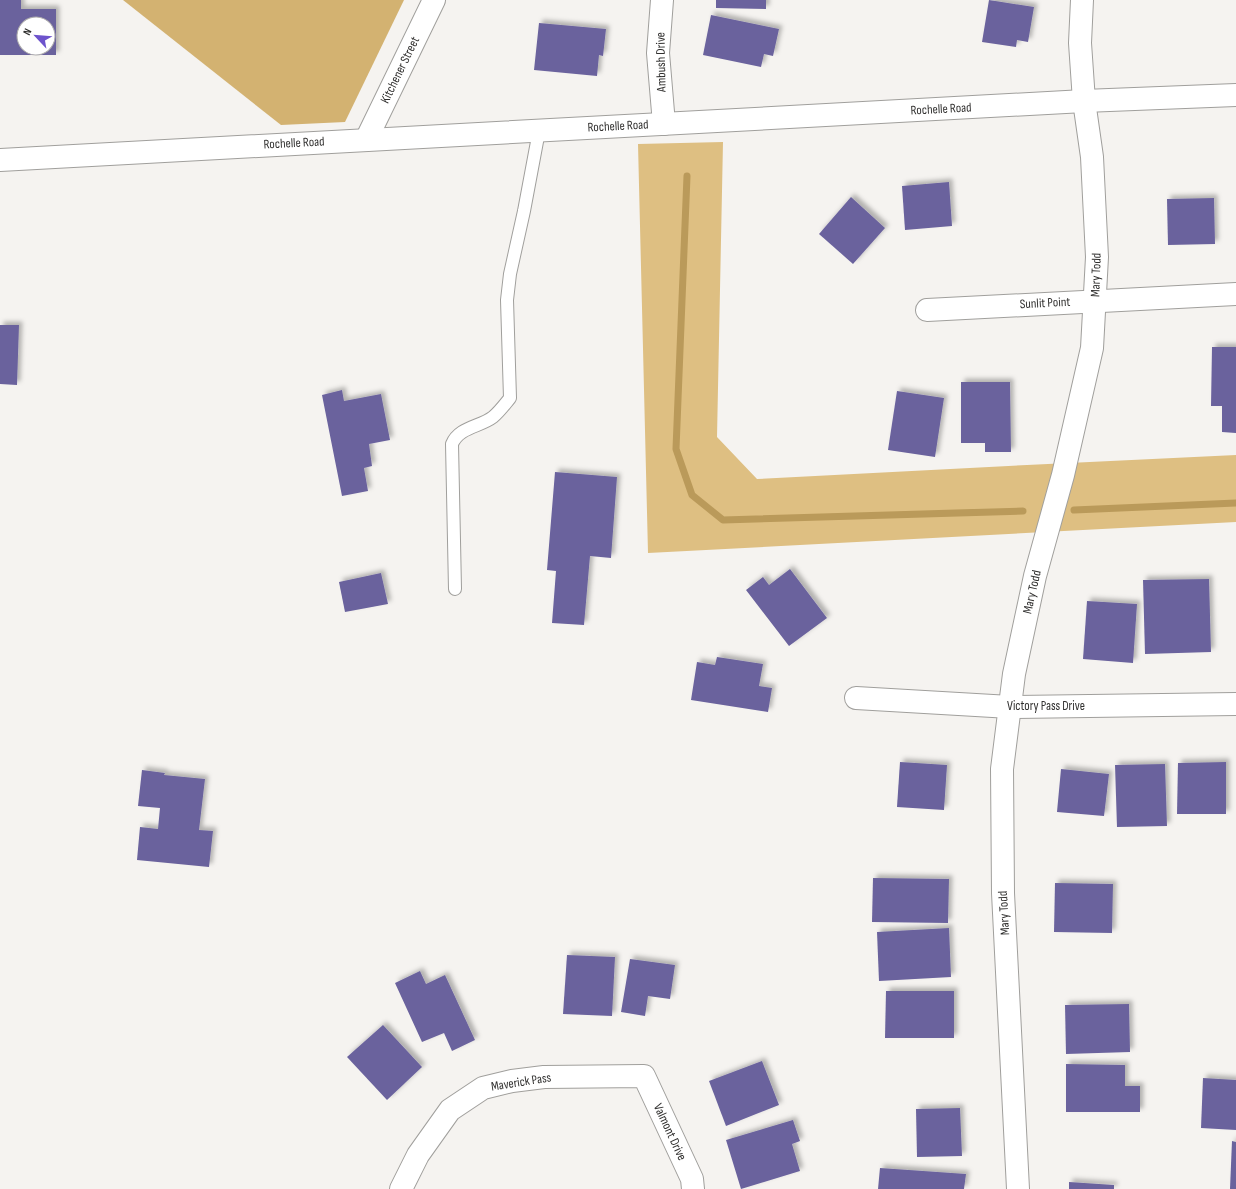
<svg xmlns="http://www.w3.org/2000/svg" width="1236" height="1189" viewBox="0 0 1236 1189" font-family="'Sofia Sans Condensed',sans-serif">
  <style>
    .green { fill: #debf82 }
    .forest { fill: #d3b271 }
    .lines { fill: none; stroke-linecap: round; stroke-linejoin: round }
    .stream { stroke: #ba9a5a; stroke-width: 7 }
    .building { fill: #6a629d; fill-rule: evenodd; filter: url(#shadow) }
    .lane-casing { stroke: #a09f9c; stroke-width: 14 }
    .street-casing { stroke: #a09f9c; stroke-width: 24 }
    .lane { stroke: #fff; stroke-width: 12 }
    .street { stroke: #fff; stroke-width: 22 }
    .labels { text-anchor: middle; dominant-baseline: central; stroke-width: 4; stroke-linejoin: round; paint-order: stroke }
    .street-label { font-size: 13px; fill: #31302f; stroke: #fff }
  </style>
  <defs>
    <filter id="shadow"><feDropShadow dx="3.5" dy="-3.5" stdDeviation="2" flood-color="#0004"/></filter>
  </defs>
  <rect width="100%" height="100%" fill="#f5f3f0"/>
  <path class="green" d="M723 142 717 437 757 479 1027 465 1236 455V522L648 553 638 144Z"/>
  <path class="forest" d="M123 0H404L345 122 281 125Z"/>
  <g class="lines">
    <g class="stream">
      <path d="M687 176 676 449 692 495 723 520 1023 511"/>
      <path d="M1074 510 1236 503"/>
    </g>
  </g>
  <g class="building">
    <path d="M0 0H21V9H56V55H0ZM24 24H48V48H24Z"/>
    <path d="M716 0H766V9L716 8Z"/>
    <path d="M989 0 1034 7 1028 42 1017 40 1016 47 982 42Z"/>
    <path d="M711 15 779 29 773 56 764 54 761 67 703 55Z"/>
    <path d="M539 23 606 29 603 56 599 55 597 76 534 70Z"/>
    <path d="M949 182 952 226 905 230 902 186Z"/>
    <path d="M851 197 885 228 853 264 819 234Z"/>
    <path d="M1214 198 1215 244 1168 245 1167 199Z"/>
    <path d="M0 325H19L17 385 0 384Z"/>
    <path d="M1212 347H1236V433L1222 432V406H1211Z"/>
    <path d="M961 382H1010L1011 452H985V443H961Z"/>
    <path d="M342 390 344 401 381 394 390 440 369 444 372 466 364 468 368 491 342 496 322 395Z"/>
    <path d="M897 391 944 398 935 457 888 450Z"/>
    <path d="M555 472 617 477 611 558 590 556 584 625 552 623 556 571 547 570Z"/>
    <path d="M790 569 827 618 789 646 746 590 763 577 769 585Z"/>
    <path d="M381 573 388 604 345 612 339 582Z"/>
    <path d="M1209 579 1211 652 1145 654 1143 580Z"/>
    <path d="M1087 601 1137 604 1133 663 1083 659Z"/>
    <path d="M717 657 763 664 759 686 772 688 768 712 691 700 697 662 715 665Z"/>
    <path d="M900 762 947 765 944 810 897 807Z"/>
    <path d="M1226 762V814H1177L1178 763Z"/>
    <path d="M1165 764 1167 826 1117 827 1115 765Z"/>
    <path d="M1061 769 1109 774 1104 816 1057 812Z"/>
    <path d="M142 770 165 773 164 775 205 779 199 830 213 831 209 867 137 860 140 827 158 829 160 808 138 806Z"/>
    <path d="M873 878 949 879 948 923 872 922Z"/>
    <path d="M1055 883 1113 884 1112 933 1054 932Z"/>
    <path d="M949 928 951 977 879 981 877 932Z"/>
    <path d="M567 955 615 957 612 1016 563 1014Z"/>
    <path d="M630 959 675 965 670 999 648 996 645 1016 621 1012Z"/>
    <path d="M420 971 426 984 445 975 475 1040 452 1051 444 1033 422 1042 395 983Z"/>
    <path d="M886 991H954V1038H885Z"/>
    <path d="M1129 1004 1130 1052 1066 1054 1065 1005Z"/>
    <path d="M383 1025 422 1067 387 1100 347 1057Z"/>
    <path d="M762 1061 779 1105 726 1126 709 1081Z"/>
    <path d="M1066 1064 1125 1065V1086H1140V1112H1066Z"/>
    <path d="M1203 1078 1236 1080V1130L1201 1128Z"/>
    <path d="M960 1108 962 1156 917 1157 916 1109Z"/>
    <path d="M793 1120 800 1141 792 1144 800 1171 741 1189 726 1140Z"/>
    <path d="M1232 1141 1236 1142V1189H1230Z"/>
    <path d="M880 1168 966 1174 964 1189H878Z"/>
    <path d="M1069 1182 1114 1185V1189H1069Z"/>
  </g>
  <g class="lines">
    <g class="lane-casing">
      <path id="lane" d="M455 589 452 444C459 427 480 427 493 417 500 411 505 404 510 398L507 300 510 274 524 211 539 131"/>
    </g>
    <g class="street-casing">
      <g id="street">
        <path d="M662 0 658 53 664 124"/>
        <path d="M366 140 434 0"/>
        <path d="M0 160 1084 101 1236 95"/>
        <path d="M927 310 1236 294"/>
        <path d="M856 698 1010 707 1236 704"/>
        <path d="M401 1189 418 1155 450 1110 483 1088 512 1081 544 1077 644 1076 692 1179 693 1189"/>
        <path d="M1018 1189 1003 893 1002 769 1014 674 1035 576 1063 475 1092 348 1097 257 1092 157 1084 101 1080 43 1082 0"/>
      </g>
    </g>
    <use href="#lane" class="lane"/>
    <use href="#street" class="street"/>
  </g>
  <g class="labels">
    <g class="street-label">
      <text transform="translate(661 62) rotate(-91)">Ambush Drive</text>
      <text transform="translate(400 70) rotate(-64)">Kitchener Street</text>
      <text transform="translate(941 109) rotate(-3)">Rochelle Road</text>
      <text transform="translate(618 126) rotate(-3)">Rochelle Road</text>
      <text transform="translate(294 143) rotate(-3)">Rochelle Road</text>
      <text transform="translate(1096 275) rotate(-88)">Mary Todd</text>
      <text transform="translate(1045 303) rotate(-3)">Sunlit Point</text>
      <text transform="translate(1032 592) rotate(-77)">Mary Todd</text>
      <text x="1046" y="706">Victory Pass Drive</text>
      <text transform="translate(1004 913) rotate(-93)">Mary Todd</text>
      <text transform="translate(521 1082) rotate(-9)">Maverick Pass</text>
      <text transform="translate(670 1132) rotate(65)">Valmont Drive</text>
    </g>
  </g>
  <g transform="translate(36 36) rotate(296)"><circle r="19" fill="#ffffff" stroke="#adacac"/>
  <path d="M0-3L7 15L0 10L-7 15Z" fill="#6d53cc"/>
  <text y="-6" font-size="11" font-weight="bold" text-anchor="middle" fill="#31302f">N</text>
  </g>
</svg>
